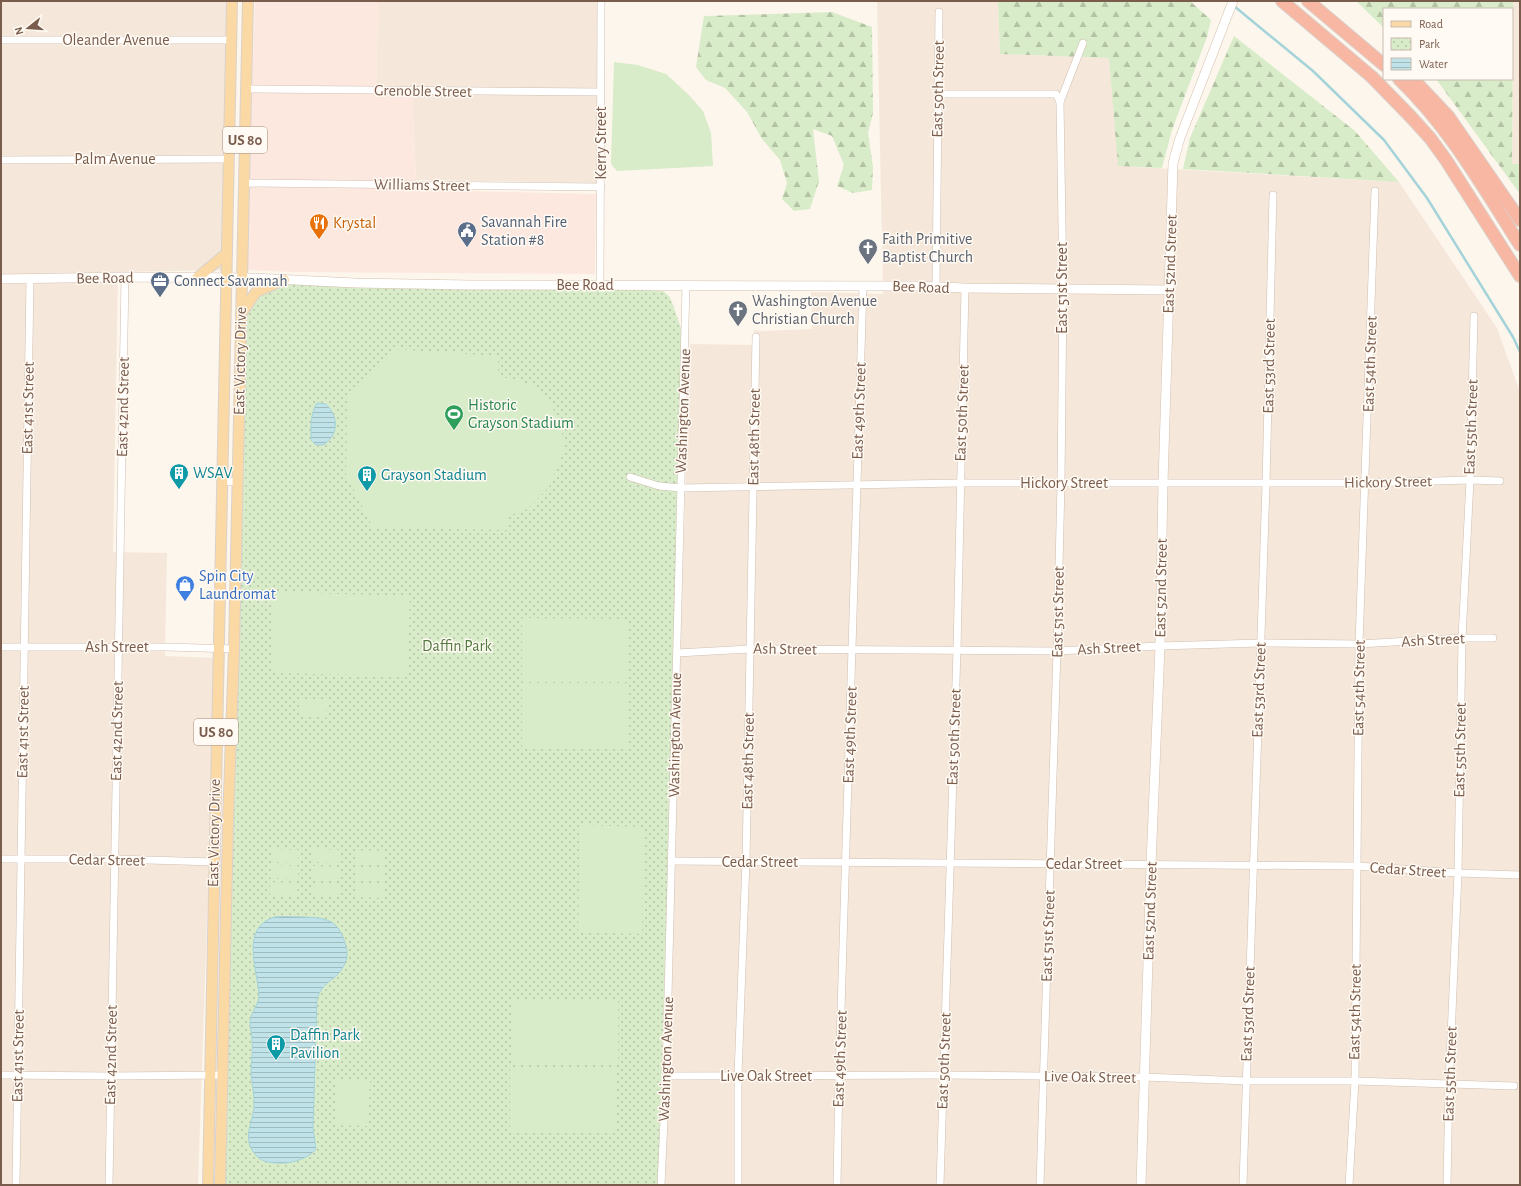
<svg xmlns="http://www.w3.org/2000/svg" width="1521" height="1186" viewBox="0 0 1521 1186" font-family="'Alegreya Sans',sans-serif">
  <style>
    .residential { fill: #f5e8da }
    .commercial { fill: #fde8e0 }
    .forest { fill: url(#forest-firs) }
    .park { fill: url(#park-dots) }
    .pitch { fill: #d8ecc9 }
    .water { fill: url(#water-rules); stroke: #a5d3da }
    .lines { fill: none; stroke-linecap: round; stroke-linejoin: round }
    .stream { stroke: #a5d3da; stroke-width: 2.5 }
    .minor-casing { stroke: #d1beb0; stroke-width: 8 }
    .secondary-casing { stroke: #d6c0b0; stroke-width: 10 }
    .primary-casing { stroke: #dad1cd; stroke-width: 12 }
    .motorway-casing { stroke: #dad1cd; stroke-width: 14 }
    .minor { stroke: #fff; stroke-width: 7 }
    .secondary { stroke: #fff; stroke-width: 9 }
    .primary { stroke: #fbd9a5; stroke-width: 10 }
    .motorway { stroke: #f7b7a3; stroke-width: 12 }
    .labels { text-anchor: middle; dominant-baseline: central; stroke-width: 3; stroke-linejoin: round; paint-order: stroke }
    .shield { fill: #fffaf3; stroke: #a28b7f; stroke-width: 1 }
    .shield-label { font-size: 15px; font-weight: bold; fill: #7a5c4d }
    .street-label { font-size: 16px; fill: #7a5c4d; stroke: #fffaf3 }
    .service-label { font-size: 16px; fill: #4e5e75; stroke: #fffaf3; text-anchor: start }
    .food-label { font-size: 16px; fill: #c56008; stroke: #fffaf3; text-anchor: start }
    .worship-label { font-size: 16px; fill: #5b616d; stroke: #fffaf3; text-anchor: start }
    .leisure-label { font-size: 16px; fill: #27864d; stroke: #fffaf3; text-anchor: start }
    .culture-label { font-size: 16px; fill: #0d838f; stroke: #fffaf3; text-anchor: start }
    .shop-label { font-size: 16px; fill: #366cbe; stroke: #fffaf3; text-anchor: start }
    .park-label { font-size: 16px; fill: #537a41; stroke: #fffaf3 }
  </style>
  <defs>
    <pattern id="forest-firs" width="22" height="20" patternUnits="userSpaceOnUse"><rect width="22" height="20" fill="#d8ecc9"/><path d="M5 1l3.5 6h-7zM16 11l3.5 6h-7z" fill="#b4c2a5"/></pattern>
    <pattern id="park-dots" width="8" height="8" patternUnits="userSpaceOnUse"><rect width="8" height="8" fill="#d8ecc9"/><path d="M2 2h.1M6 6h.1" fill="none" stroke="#b4c2a5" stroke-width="1.8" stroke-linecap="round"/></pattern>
    <pattern id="water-rules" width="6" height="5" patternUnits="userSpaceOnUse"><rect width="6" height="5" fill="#bfe3e8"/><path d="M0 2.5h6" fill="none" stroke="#a0bbbe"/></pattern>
  </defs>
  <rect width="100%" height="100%" fill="#fdf6ec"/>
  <g class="residential">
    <path d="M1 1H227L222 270 118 272 113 552 167 553 165 656 216 658 198 1185H1Z"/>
    <path d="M378 1H598L597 183 416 180 412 95H376Z"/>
    <path d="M877 1H998L1000 54 1109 58 1119 166 1399 182 1497 328 1520 392V1185H665L680 655 690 344 754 345V330L763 331 812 329 811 292 883 294Z"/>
    <path d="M1513 1H1520V164H1512Z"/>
  </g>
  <path class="commercial" d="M255 1H378L376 95H412L416 180V190L596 194 595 274 293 272 246 270Z"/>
  <g class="forest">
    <path d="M998 1H1190L1211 20 1207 37 1172 130 1162 168 1118 166 1109 58 1000 54Z"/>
    <path d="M1356 1H1513L1512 164H1520V194L1436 79H1512V9H1384V28Z"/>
    <path d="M832 12 872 27 873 113 868 133 873 167 872 190 853 193 837 186 844 165 832 136 813 129 819 181 810 209 794 211 782 199 787 183 780 160 762 139 747 112 725 88 706 80 696 67 704 16Z"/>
    <path d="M1234 36 1355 131 1399 182 1183 169 1190 138Z"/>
  </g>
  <path class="park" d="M299 283 362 287 470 290 621 289 663 291 669 296 672 302 682 331 675 655 658 1185H226L225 1162 226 1114 247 316C248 312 249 307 251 303 259 286 284 286 299 283Z"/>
  <g class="pitch">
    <path d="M614 62 638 65 666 74 689 95 703 111 711 133 713 166 617 171 611 164Z"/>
    <path d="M394 349 498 356V376L529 384 548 400 559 419 564 443 562 456 549 487 528 509 508 516 507 530 373 528 346 474 347 394Z"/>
    <path d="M273 592 410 596 408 676 271 673Z"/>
    <path d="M522 618 628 619V682H522Z"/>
    <path d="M522 684 629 685V748H522Z"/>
    <path d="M300 699 327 701 326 718 299 715Z"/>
    <path d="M580 825 644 827 642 934 578 932Z"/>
    <path d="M271 849 299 850 298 863 271 862Z"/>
    <path d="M313 849 341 850V863L313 862Z"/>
    <path d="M356 850 384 851 383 864 356 863Z"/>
    <path d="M271 865 298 866V879L270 878Z"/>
    <path d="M313 866 341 867 340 880 313 879Z"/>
    <path d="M356 867 383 868V881L355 880Z"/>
    <path d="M270 882 298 883 297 896 270 895Z"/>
    <path d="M312 883 340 884V897L312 896Z"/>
    <path d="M355 884 383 885V898L355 897Z"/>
    <rect x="511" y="1001" width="107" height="64"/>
    <rect x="510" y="1067" width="107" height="64"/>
    <path d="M336 1079 370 1080 368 1126 335 1125Z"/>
  </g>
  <g class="water">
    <path d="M317 403 326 404C339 417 339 435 323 445H316L311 440C311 427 310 414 317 403Z"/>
    <path d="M275 917C285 916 294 917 303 917 326 918 338 919 345 943 348 951 348 959 343 967 336 981 323 980 317 999L313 1128 316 1149C310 1157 296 1162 286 1163 275 1163 262 1164 255 1154 242 1138 252 1125 254 1107 255 1097 252 1085 251 1074 251 1063 253 1052 252 1040 252 1034 250 1028 250 1022 251 1012 258 1006 259 996 258 971 239 927 275 917Z"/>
  </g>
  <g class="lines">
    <path class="stream" d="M1234 6 1313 71 1384 140 1427 198 1513 337 1520 352"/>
    <g class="minor-casing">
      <g id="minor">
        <path d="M1 40H230"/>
        <path d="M246 89 601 92"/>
        <path d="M938 94H1056L1060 102"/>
        <path d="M1 160 228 159"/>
        <path d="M244 183 601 187"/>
        <path d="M600 285 601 1"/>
        <path d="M936 286 939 12"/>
        <path d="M630 477 659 486 681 488 960 483H1366L1470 480 1500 481"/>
        <path d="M222 481 237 482"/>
        <path d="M1 647H167L234 649"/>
        <path d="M677 653 750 649 1057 651 1160 646 1260 643 1359 644 1462 638H1493"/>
        <path d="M1 859H115L214 862"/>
        <path d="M672 861 1357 866 1458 873 1520 875"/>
        <path d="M1 1075 111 1076 222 1075"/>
        <path d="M666 1076 943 1075 1144 1077 1246 1081H1355L1514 1086"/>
        <path d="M16 1185 30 279"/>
        <path d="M109 1185 125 277"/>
        <path d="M661 1185 666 1076 686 285"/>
        <path d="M738 1185V1075L746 861 756 337"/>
        <path d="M837 1185 839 1076 863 286"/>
        <path d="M940 1185 957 650 965 288"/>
        <path d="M1040 1185 1057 651 1061 483 1063 289 1060 102 1083 43"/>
        <path d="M1243 1185 1266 484 1273 195"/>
        <path d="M1349 1185 1355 1081 1359 644 1375 191"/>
        <path d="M1447 1185 1449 1084 1458 873 1462 638 1470 480 1474 316"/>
      </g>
    </g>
    <g class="secondary-casing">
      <g id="secondary">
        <path d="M1 279 125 277 252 278 355 283 470 285 914 286 965 288 1170 290"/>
        <path d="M1141 1185 1151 865 1160 646 1163 483 1173 163 1180 138 1233 1"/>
      </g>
    </g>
    <g class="primary-casing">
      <g id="primary">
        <path d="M197 278 227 253"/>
        <path d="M241 314 256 292 284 280"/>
        <path d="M208 1185 232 1"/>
        <path d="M220 1185 228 822 234 649 248 1"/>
      </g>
    </g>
    <g class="motorway-casing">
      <g id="motorway">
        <path d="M1282 1 1372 77 1411 117 1430 138 1446 160 1520 276"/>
        <path d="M1308 1 1384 65"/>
        <path d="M1399 79C1449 127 1483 187 1520 245"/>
        <path d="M1413 79 1448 116 1520 220"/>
      </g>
    </g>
    <use href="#minor" class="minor"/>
    <use href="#secondary" class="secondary"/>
    <use href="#primary" class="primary"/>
    <use href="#motorway" class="motorway"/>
  </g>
  <defs>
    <g id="restaurant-pin" transform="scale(1)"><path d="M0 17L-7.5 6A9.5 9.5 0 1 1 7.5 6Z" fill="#e8710a" stroke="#fffaf3"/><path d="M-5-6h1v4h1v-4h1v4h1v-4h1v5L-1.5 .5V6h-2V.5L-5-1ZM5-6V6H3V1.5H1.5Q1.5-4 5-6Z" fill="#fff"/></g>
    <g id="civic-pin" transform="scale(1)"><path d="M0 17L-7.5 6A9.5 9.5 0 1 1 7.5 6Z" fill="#5c6f8a" stroke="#fffaf3"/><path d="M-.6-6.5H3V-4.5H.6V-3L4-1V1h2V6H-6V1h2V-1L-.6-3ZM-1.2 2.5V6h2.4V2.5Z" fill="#fff"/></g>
    <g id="church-pin" transform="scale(1)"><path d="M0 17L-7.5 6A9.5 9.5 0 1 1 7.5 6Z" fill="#6b7280" stroke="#fffaf3"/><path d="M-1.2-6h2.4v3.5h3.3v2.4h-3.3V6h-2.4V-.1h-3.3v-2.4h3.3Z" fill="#fff"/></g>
    <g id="office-pin" transform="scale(1)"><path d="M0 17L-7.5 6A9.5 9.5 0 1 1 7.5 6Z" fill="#5c6f8a" stroke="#fffaf3"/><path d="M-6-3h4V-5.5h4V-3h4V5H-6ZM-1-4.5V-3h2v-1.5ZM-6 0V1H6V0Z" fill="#fff"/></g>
    <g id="stadium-pin" transform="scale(1)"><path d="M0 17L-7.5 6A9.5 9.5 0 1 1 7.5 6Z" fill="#2e9e5b" stroke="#fffaf3"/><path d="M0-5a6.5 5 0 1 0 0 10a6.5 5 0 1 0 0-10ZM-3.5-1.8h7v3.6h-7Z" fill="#fff"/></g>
    <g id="building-pin" transform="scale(1)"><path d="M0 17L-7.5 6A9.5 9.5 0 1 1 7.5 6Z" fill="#0f9aa8" stroke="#fffaf3"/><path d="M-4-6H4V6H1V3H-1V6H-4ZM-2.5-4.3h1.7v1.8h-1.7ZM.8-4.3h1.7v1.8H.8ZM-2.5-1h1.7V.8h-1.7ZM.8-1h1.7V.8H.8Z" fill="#fff"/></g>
    <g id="shop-pin" transform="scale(1)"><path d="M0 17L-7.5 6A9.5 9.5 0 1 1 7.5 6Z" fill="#3f7fe0" stroke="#fffaf3"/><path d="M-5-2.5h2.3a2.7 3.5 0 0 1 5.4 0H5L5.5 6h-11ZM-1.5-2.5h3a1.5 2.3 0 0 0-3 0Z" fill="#fff"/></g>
  </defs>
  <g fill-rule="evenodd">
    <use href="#restaurant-pin" x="319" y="223"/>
    <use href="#civic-pin" x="467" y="231"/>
    <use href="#church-pin" x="868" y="248"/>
    <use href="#office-pin" x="160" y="281"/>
    <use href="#church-pin" x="738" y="310"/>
    <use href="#stadium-pin" x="454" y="414"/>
    <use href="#building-pin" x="179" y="473"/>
    <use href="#building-pin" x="367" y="475"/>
    <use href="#shop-pin" x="185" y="585"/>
    <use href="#building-pin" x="276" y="1044"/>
  </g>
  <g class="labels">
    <g class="shield">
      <rect x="223" y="127" width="44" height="26" rx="3"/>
      <rect x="194" y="719" width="44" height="26" rx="3"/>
    </g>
    <g class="shield-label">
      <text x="245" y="140">US 80</text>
      <text x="216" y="732">US 80</text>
    </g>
    <g class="street-label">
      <text x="116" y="40">Oleander Avenue</text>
      <text transform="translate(938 89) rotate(-89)">East 50th Street</text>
      <text transform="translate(423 91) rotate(1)">Grenoble Street</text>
      <text transform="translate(601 143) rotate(-90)">Kerry Street</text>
      <text x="115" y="159">Palm Avenue</text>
      <text transform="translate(422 185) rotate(1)">Williams Street</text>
      <text transform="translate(1170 264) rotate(-88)">East 52nd Street</text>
      <text transform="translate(105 278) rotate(-1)">Bee Road</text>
      <text x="585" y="285">Bee Road</text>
      <text transform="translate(921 287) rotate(2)">Bee Road</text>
      <text transform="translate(1062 288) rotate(-90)">East 51st Street</text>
      <text transform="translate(240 361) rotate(-89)">East Victory Drive</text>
      <text transform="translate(1370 364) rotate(-88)">East 54th Street</text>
      <text transform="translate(1269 366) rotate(-89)">East 53rd Street</text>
      <text transform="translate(123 407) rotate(-89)">East 42nd Street</text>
      <text transform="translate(28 408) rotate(-89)">East 41st Street</text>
      <text transform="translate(683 411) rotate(-88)">Washington Avenue</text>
      <text transform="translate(859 411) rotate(-88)">East 49th Street</text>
      <text transform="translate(962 413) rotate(-88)">East 50th Street</text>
      <text transform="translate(1471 427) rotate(-88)">East 55th Street</text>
      <text transform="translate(754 437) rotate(-89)">East 48th Street</text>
      <text transform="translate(1388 482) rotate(-1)">Hickory Street</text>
      <text x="1064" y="483">Hickory Street</text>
      <text transform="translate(1161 588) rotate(-89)">East 52nd Street</text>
      <text transform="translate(1058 612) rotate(-89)">East 51st Street</text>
      <text transform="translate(1433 640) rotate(-3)">Ash Street</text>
      <text x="117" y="647">Ash Street</text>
      <text transform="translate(1109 648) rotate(-3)">Ash Street</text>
      <text transform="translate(785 649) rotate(1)">Ash Street</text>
      <text transform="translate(1359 688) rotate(-89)">East 54th Street</text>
      <text transform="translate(1259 690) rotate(-88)">East 53rd Street</text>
      <text transform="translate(117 731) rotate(-89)">East 42nd Street</text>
      <text transform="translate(23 732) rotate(-89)">East 41st Street</text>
      <text transform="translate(675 735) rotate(-89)">Washington Avenue</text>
      <text transform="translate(850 735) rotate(-88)">East 49th Street</text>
      <text transform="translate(954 737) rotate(-88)">East 50th Street</text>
      <text transform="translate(1460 750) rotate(-89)">East 55th Street</text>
      <text transform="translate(748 761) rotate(-89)">East 48th Street</text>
      <text transform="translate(214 833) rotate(-89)">East Victory Drive</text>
      <text transform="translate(107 860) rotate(1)">Cedar Street</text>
      <text x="760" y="862">Cedar Street</text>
      <text x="1084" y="864">Cedar Street</text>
      <text transform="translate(1408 870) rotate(4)">Cedar Street</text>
      <text transform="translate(1150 911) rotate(-88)">East 52nd Street</text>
      <text transform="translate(1048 936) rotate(-88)">East 51st Street</text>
      <text transform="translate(1355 1012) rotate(-89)">East 54th Street</text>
      <text transform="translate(1248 1014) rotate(-88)">East 53rd Street</text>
      <text transform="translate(111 1055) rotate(-89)">East 42nd Street</text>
      <text transform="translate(18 1056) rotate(-89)">East 41st Street</text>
      <text transform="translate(666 1059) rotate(-88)">Washington Avenue</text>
      <text transform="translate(840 1059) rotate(-88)">East 49th Street</text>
      <text transform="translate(944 1061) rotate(-88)">East 50th Street</text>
      <text transform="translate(1450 1074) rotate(-88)">East 55th Street</text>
      <text x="766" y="1076">Live Oak Street</text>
      <text transform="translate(1090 1077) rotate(1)">Live Oak Street</text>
    </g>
    <g class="service-label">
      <text x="481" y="222">Savannah Fire<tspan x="481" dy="18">Station #8</tspan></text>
      <text x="174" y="281">Connect Savannah</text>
    </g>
    <g class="food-label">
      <text x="333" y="223">Krystal</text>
    </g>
    <g class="worship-label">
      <text x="882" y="239">Faith Primitive<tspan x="882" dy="18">Baptist Church</tspan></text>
      <text x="752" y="301">Washington Avenue<tspan x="752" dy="18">Christian Church</tspan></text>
    </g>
    <g class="leisure-label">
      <text x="468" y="405">Historic<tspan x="468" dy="18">Grayson Stadium</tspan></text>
    </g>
    <g class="culture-label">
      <text x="193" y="473">WSAV</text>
      <text x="381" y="475">Grayson Stadium</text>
      <text x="290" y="1035">Daffin Park<tspan x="290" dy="18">Pavilion</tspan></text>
    </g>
    <g class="shop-label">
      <text x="199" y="576">Spin City<tspan x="199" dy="18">Laundromat</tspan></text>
    </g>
    <g class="park-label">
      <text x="457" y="646">Daffin Park</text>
    </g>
  </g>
  <rect width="1521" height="1186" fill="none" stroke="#7a5c4d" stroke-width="4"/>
  <rect x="1383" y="8" width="130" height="72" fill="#fffaf3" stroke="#cabbb1"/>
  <rect x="1391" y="21" width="20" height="6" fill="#fbd9a5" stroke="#cabbb1"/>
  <text x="1419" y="28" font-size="12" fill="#7a5c4d">Road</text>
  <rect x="1391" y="38" width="20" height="12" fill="url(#park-dots)" stroke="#cabbb1"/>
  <text x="1419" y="48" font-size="12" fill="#7a5c4d">Park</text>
  <rect x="1391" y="58" width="20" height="12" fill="url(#water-rules)" stroke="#cabbb1"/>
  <text x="1419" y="68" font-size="12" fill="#7a5c4d">Water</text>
  <g transform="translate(28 28) rotate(253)" stroke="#fffaf3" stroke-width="3" paint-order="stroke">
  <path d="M0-3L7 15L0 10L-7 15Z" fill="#7a5c4d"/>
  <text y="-6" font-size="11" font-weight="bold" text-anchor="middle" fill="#7a5c4d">N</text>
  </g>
</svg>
